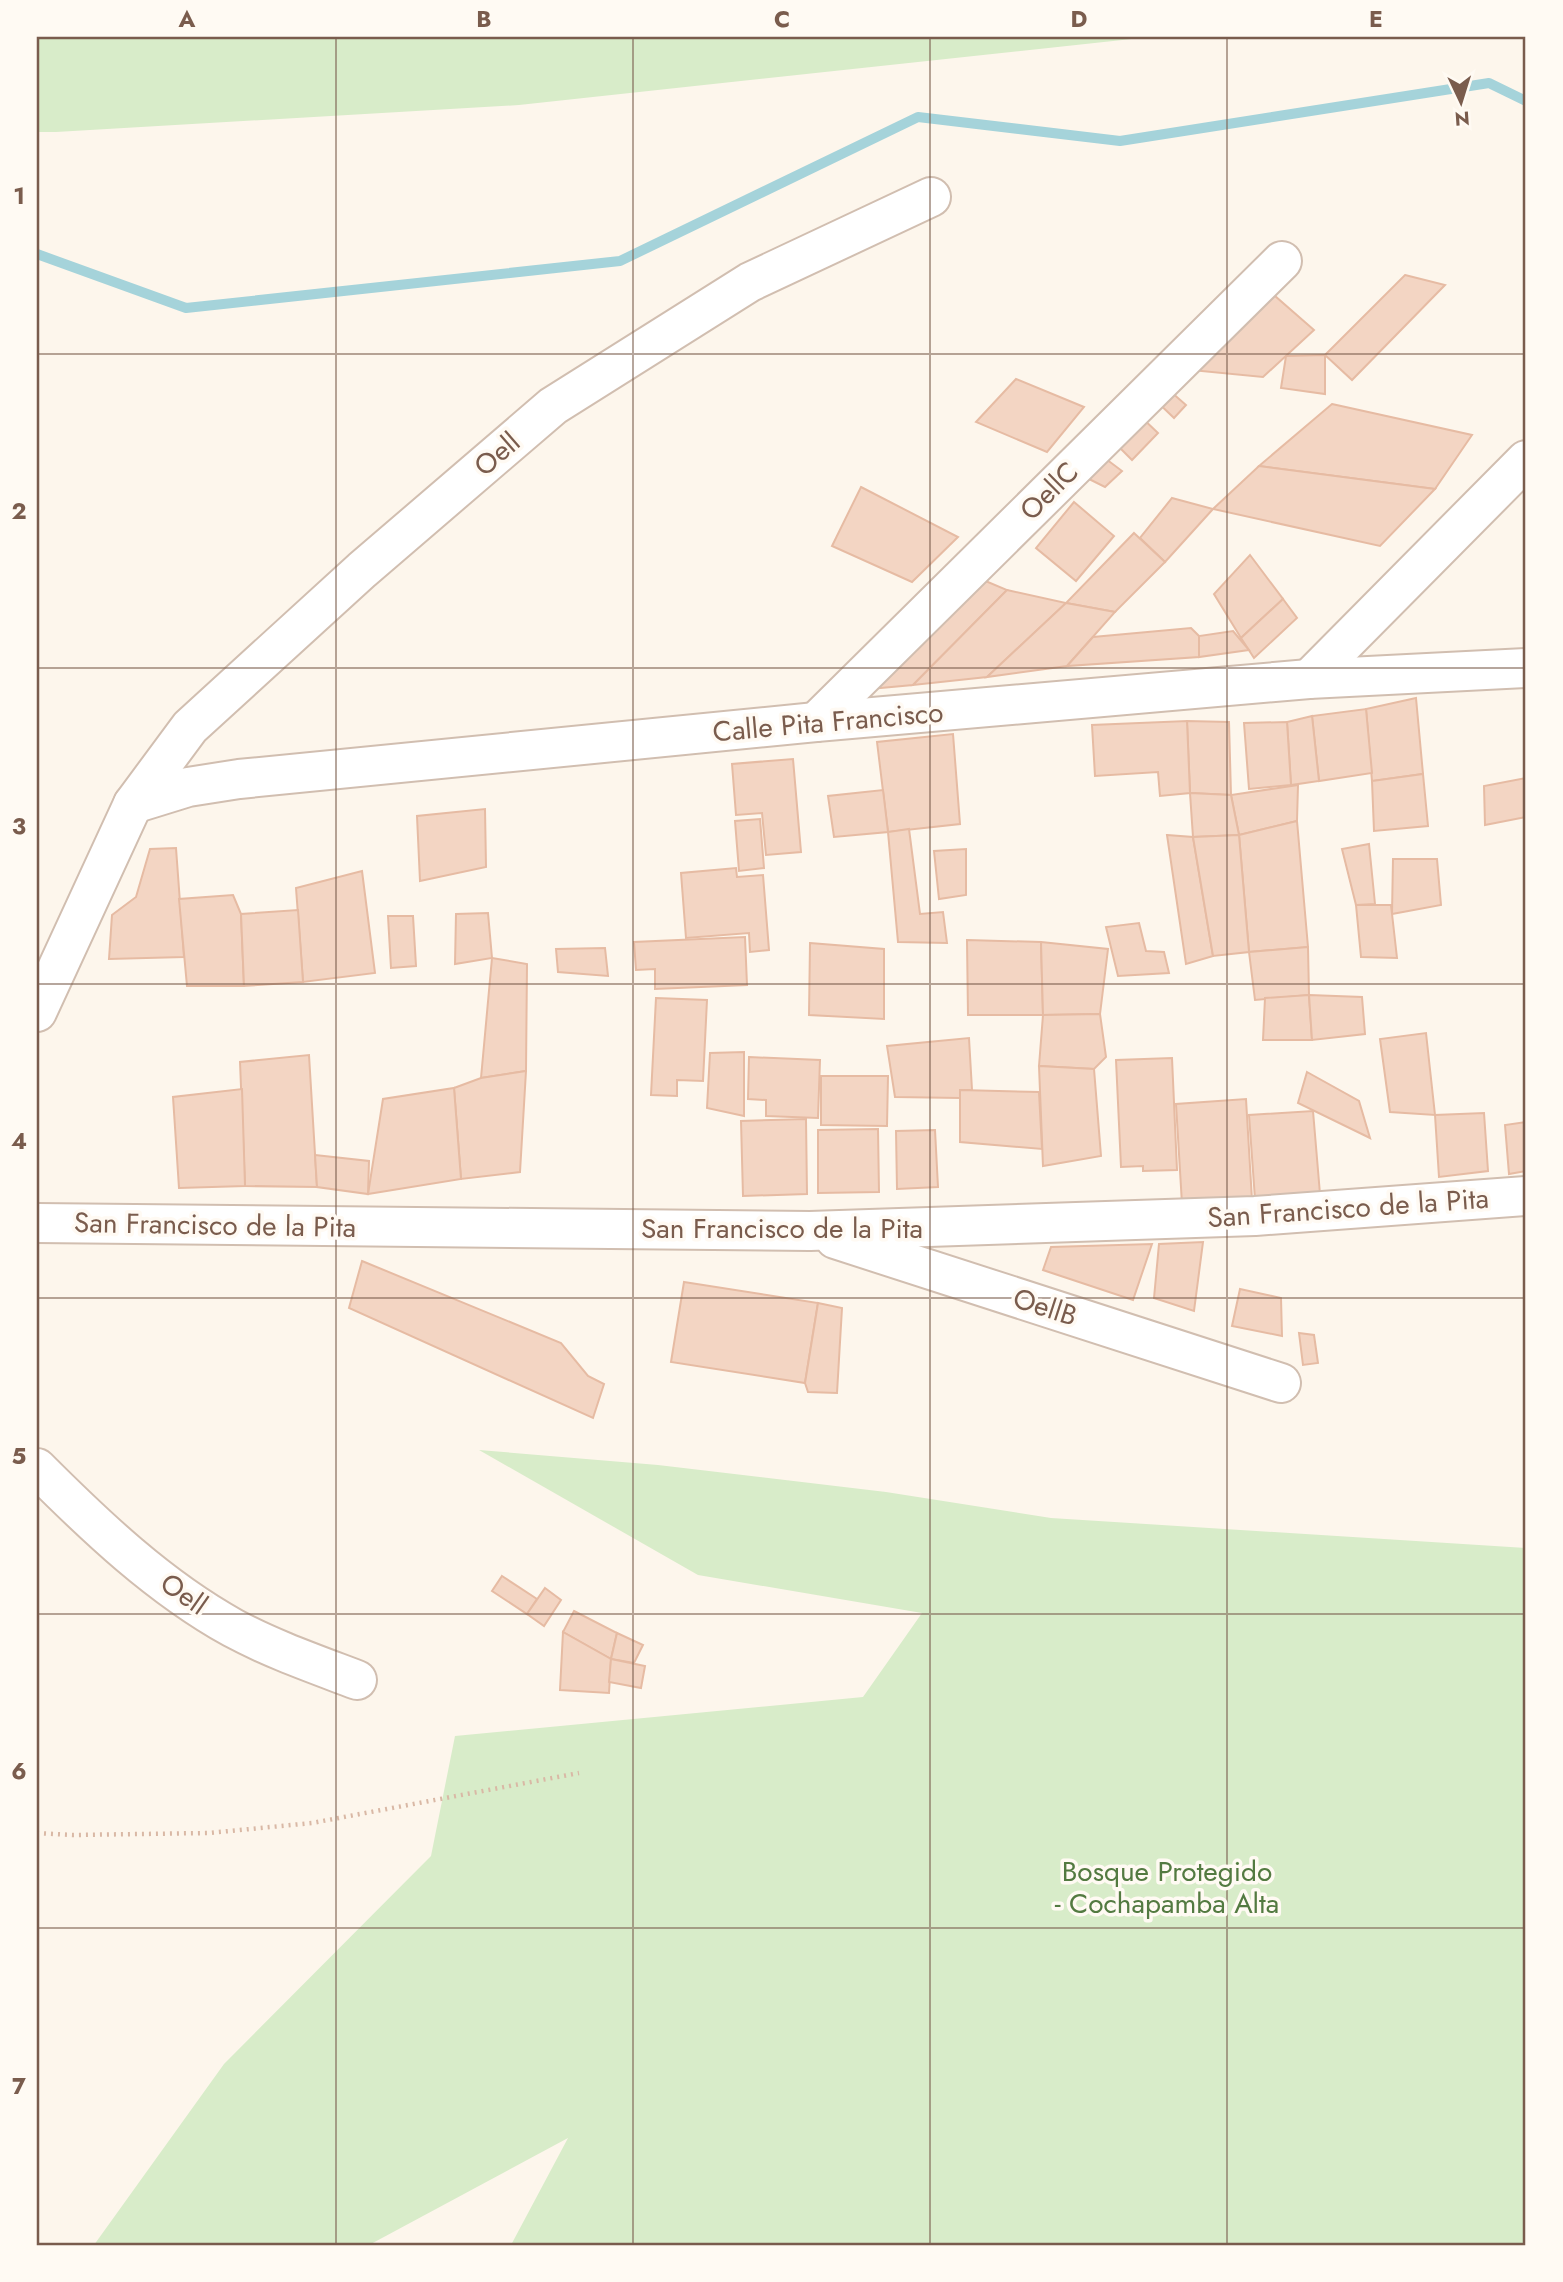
<svg xmlns="http://www.w3.org/2000/svg" width="1563" height="2282" viewBox="0 0 1563 2282" font-family="Jost,sans-serif">
  <style>
    .green { fill: #d8ecc9 }
    .lines { fill: none; stroke-linecap: round; stroke-linejoin: round }
    .stream { stroke: #a5d3da; stroke-width: 10 }
    .building { fill: #f3d5c3; stroke: #e6bba3; stroke-width: 2 }
    .street-casing { stroke: #d1beb0; stroke-width: 42 }
    .path { stroke: #d9b8a5; stroke-width: 4.5; stroke-dasharray: 2 5; stroke-linecap: butt }
    .street { stroke: #fff; stroke-width: 38 }
    .grid { fill: none; stroke: #7a5c4d; stroke-width: 2; stroke-opacity: 0.55 }
    .labels { text-anchor: middle; dominant-baseline: central; stroke-width: 7; stroke-linejoin: round; paint-order: stroke }
    .street-label { font-size: 28px; fill: #7a5c4d; stroke: #fffaf3 }
    .park-label { font-size: 28px; fill: #537a41; stroke: #fffaf3 }
    .neatline { fill: none; stroke: #7a5c4d; stroke-width: 2.5 }
    .grid-label { font-size: 23px; text-anchor: middle; font-weight: bold; fill: #7a5c4d }
  </style>
  <rect width="100%" height="100%" fill="#fdf6ec"/>
  <g class="green">
    <path d="M37 37H1150L519 105 56 132H37Z"/>
    <path d="M479 1450 658 1465 886 1492 1051 1518 1526 1548V2245H511L568 2138 369 2245H94L224 2064 431 1856 455 1736 863 1697 922 1613 698 1575Z"/>
  </g>
  <g class="lines">
    <path class="stream" d="M37 254 186 308 620 261 918 117 1120 141 1489 83 1526 101"/>
  </g>
  <g class="building">
    <path d="M1405 275 1445 285 1352 380 1325 355Z"/>
    <path d="M1267 289 1314 330 1263 377 1191 370Z"/>
    <path d="M1325 355V394L1281 388 1286 356Z"/>
    <path d="M1016 379 1084 407 1047 452 976 422Z"/>
    <path d="M1162 384 1186 405 1174 418 1151 396Z"/>
    <path d="M1332 404 1472 435 1435 489 1259 466Z"/>
    <path d="M1138 414 1158 433 1132 460 1112 440Z"/>
    <path d="M1098 453 1122 471 1105 487 1083 476Z"/>
    <path d="M1259 466 1435 489 1380 546 1213 509Z"/>
    <path d="M861 487 958 537 912 582 832 546Z"/>
    <path d="M1172 498 1213 509 1165 562 1140 538Z"/>
    <path d="M1074 502 1114 536 1076 581 1036 548Z"/>
    <path d="M1134 533 1165 562 1115 612 1066 603Z"/>
    <path d="M1250 555 1283 599 1241 638 1214 594Z"/>
    <path d="M976 577 1007 590 913 685 859 690Z"/>
    <path d="M1007 590 1066 603 987 677 913 685Z"/>
    <path d="M1283 599 1297 618 1254 658 1241 638Z"/>
    <path d="M1066 603 1115 612 1067 666 987 677Z"/>
    <path d="M1191 628 1199 636V657L1067 666 1093 637Z"/>
    <path d="M1233 631 1249 650 1199 657V636Z"/>
    <path d="M1416 698 1423 774 1372 781 1366 709Z"/>
    <path d="M1366 709 1372 773 1319 781 1312 716Z"/>
    <path d="M1312 716 1319 781 1291 785 1287 722Z"/>
    <path d="M1187 721 1229 722 1231 795 1190 793Z"/>
    <path d="M1187 721 1190 793 1160 796 1158 772 1095 776 1092 725Z"/>
    <path d="M1287 722 1291 785 1249 789 1244 723Z"/>
    <path d="M953 734 960 824 888 832 877 742Z"/>
    <path d="M793 759 801 852 766 855 762 813 736 815 732 764Z"/>
    <path d="M1423 774 1428 826 1374 831 1372 781Z"/>
    <path d="M1526 778V817L1485 825 1484 786Z"/>
    <path d="M1298 785 1297 821 1239 835 1231 795Z"/>
    <path d="M883 790 888 832 834 837 828 796Z"/>
    <path d="M1190 793 1231 795 1239 835 1193 837Z"/>
    <path d="M485 809 486 867 420 881 417 816Z"/>
    <path d="M760 819 764 868 739 871 735 821Z"/>
    <path d="M1297 821 1308 947 1249 952 1239 835Z"/>
    <path d="M909 829 920 914 943 912 947 943 898 942 888 832Z"/>
    <path d="M1167 835 1193 837 1213 956 1186 964Z"/>
    <path d="M1239 835 1249 952 1213 956 1193 837Z"/>
    <path d="M1369 844 1375 904 1356 905 1342 849Z"/>
    <path d="M176 848 184 957 109 959 112 915 136 897 150 849Z"/>
    <path d="M966 849V895L939 899 934 851Z"/>
    <path d="M1393 859H1437L1441 905 1392 914Z"/>
    <path d="M736 868 737 877 763 875 769 950 750 952 749 933 686 938 681 873Z"/>
    <path d="M362 871 375 973 303 982 296 888Z"/>
    <path d="M233 895 241 914 244 986H187L179 899Z"/>
    <path d="M1356 905H1391L1397 958 1361 957Z"/>
    <path d="M298 910 303 982 244 986 241 914Z"/>
    <path d="M488 913 492 958 455 964 456 914Z"/>
    <path d="M388 916H413L416 966 391 968Z"/>
    <path d="M1139 923 1146 951 1164 952 1169 973 1118 976 1106 927Z"/>
    <path d="M745 937 747 985 655 989V969L636 970 634 942Z"/>
    <path d="M967 940 1041 942 1043 1015H968Z"/>
    <path d="M1041 942 1108 949 1100 1014 1043 1015Z"/>
    <path d="M810 943 884 949V1019L809 1015Z"/>
    <path d="M1308 947 1309 995 1255 1000 1249 952Z"/>
    <path d="M605 948 608 976 558 972 556 949Z"/>
    <path d="M492 958 527 964 526 1071 481 1078Z"/>
    <path d="M1309 995 1312 1040H1263L1265 998Z"/>
    <path d="M1309 995 1362 997 1365 1034 1312 1040Z"/>
    <path d="M656 998 707 1000 703 1081 677 1080V1096L651 1095Z"/>
    <path d="M1100 1014 1106 1057 1094 1069 1039 1066 1043 1015Z"/>
    <path d="M1426 1033 1435 1115 1390 1112 1380 1039Z"/>
    <path d="M969 1038 972 1090H960V1098L895 1097 887 1046Z"/>
    <path d="M744 1052V1116L707 1108 710 1053Z"/>
    <path d="M309 1055 317 1187 245 1186 240 1062Z"/>
    <path d="M749 1057 820 1060 818 1118 766 1116V1100L748 1099Z"/>
    <path d="M1172 1058 1177 1170 1143 1171V1166L1121 1167 1116 1060Z"/>
    <path d="M1039 1066 1094 1069 1101 1156 1043 1166Z"/>
    <path d="M526 1071 520 1172 461 1179 454 1088 481 1078Z"/>
    <path d="M1307 1072 1359 1101 1370 1138 1298 1103Z"/>
    <path d="M821 1076H888L887 1126 821 1125Z"/>
    <path d="M454 1088 461 1179 368 1194 383 1099Z"/>
    <path d="M242 1089 245 1186 179 1188 173 1097Z"/>
    <path d="M960 1090 1039 1092 1042 1149 960 1142Z"/>
    <path d="M1246 1099 1252 1200 1182 1204 1176 1104Z"/>
    <path d="M1313 1111 1320 1194 1255 1199 1249 1115Z"/>
    <path d="M1484 1113 1488 1171 1439 1177 1435 1115Z"/>
    <path d="M806 1119 807 1194 743 1196 741 1121Z"/>
    <path d="M1526 1122V1171L1509 1174 1505 1125Z"/>
    <path d="M878 1129 879 1192 818 1193V1130Z"/>
    <path d="M935 1130 938 1187 897 1189 896 1131Z"/>
    <path d="M315 1155 369 1161 368 1194 317 1187Z"/>
    <path d="M1203 1242 1194 1311 1154 1298 1159 1244Z"/>
    <path d="M1152 1244 1133 1300 1043 1270 1051 1247Z"/>
    <path d="M362 1261 561 1343 588 1376 604 1384 593 1418 349 1308Z"/>
    <path d="M684 1282 818 1303 805 1383 671 1362Z"/>
    <path d="M1240 1289 1281 1298 1282 1336 1232 1326Z"/>
    <path d="M818 1303 842 1308 837 1393 808 1392 805 1383Z"/>
    <path d="M1299 1333 1314 1335 1318 1363 1303 1365Z"/>
    <path d="M502 1576 537 1599 527 1614 492 1591Z"/>
    <path d="M545 1588 561 1600 544 1626 527 1614Z"/>
    <path d="M574 1611 617 1633 611 1659 563 1632Z"/>
    <path d="M563 1632 611 1659 609 1693 560 1690Z"/>
    <path d="M617 1633 643 1645 634 1663 611 1659Z"/>
    <path d="M611 1659 645 1666 641 1688 609 1682Z"/>
  </g>
  <g class="lines">
    <g class="street-casing">
      <g id="street">
        <path d="M1309 679 1526 460"/>
        <path d="M816 722 1282 261"/>
        <path d="M133 804 188 787 239 779 816 722 1309 679 1526 668"/>
        <path d="M37 1012 133 804 190 727 362 570 553 406 750 282 931 197"/>
        <path d="M37 1223 810 1231 1255 1216 1526 1196"/>
        <path d="M835 1239 1281 1383"/>
        <path d="M37 1468C96 1527 159 1587 233 1628 272 1649 315 1664 357 1680"/>
      </g>
    </g>
    <path class="path" d="M37 1833 73 1835 209 1833 312 1823 579 1773"/>
    <use href="#street" class="street"/>
  </g>
  <path class="grid" d="M336 37V2245M633 37V2245M930 37V2245M1227 37V2245M37 354H1526M37 668H1526M37 984H1526M37 1298H1526M37 1614H1526M37 1928H1526"/>
  <g class="labels">
    <g class="street-label">
      <text transform="translate(497 454) rotate(-41)">Oell</text>
      <text transform="translate(1049 491) rotate(-45)">OellC</text>
      <text transform="translate(828 722) rotate(-5)">Calle Pita Francisco</text>
      <text transform="translate(1348 1208) rotate(-4)">San Francisco de la Pita</text>
      <text transform="translate(215 1225) rotate(1)">San Francisco de la Pita</text>
      <text x="782" y="1228">San Francisco de la Pita</text>
      <text transform="translate(1045 1307) rotate(18)">OellB</text>
      <text transform="translate(184 1594) rotate(35)">Oell</text>
    </g>
    <g class="park-label">
      <text x="1167" y="1871">Bosque Protegido<tspan x="1167" dy="32">- Cochapamba Alta</tspan></text>
    </g>
  </g>
  <rect width="1563" height="2282" fill="none" stroke="#fffaf3" stroke-width="77"/>
  <g transform="translate(1461 102) rotate(176)" stroke="#fffaf3" stroke-width="5" paint-order="stroke">
  <path d="M0-5L12 26L0 18L-12 26Z" fill="#7a5c4d"/>
  <text y="-10" font-size="19" font-weight="bold" text-anchor="middle" fill="#7a5c4d">N</text>
  </g>
  <rect x="38" y="38" width="1486" height="2206" class="neatline"/>
  <g class="grid-label">
    <text x="187" y="27">A</text>
    <text x="484" y="27">B</text>
    <text x="782" y="27">C</text>
    <text x="1079" y="27">D</text>
    <text x="1376" y="27">E</text>
    <text x="19" y="204">1</text>
    <text x="19" y="519">2</text>
    <text x="19" y="834">3</text>
    <text x="19" y="1149">4</text>
    <text x="19" y="1464">5</text>
    <text x="19" y="1779">6</text>
    <text x="19" y="2094">7</text>
  </g>
</svg>
